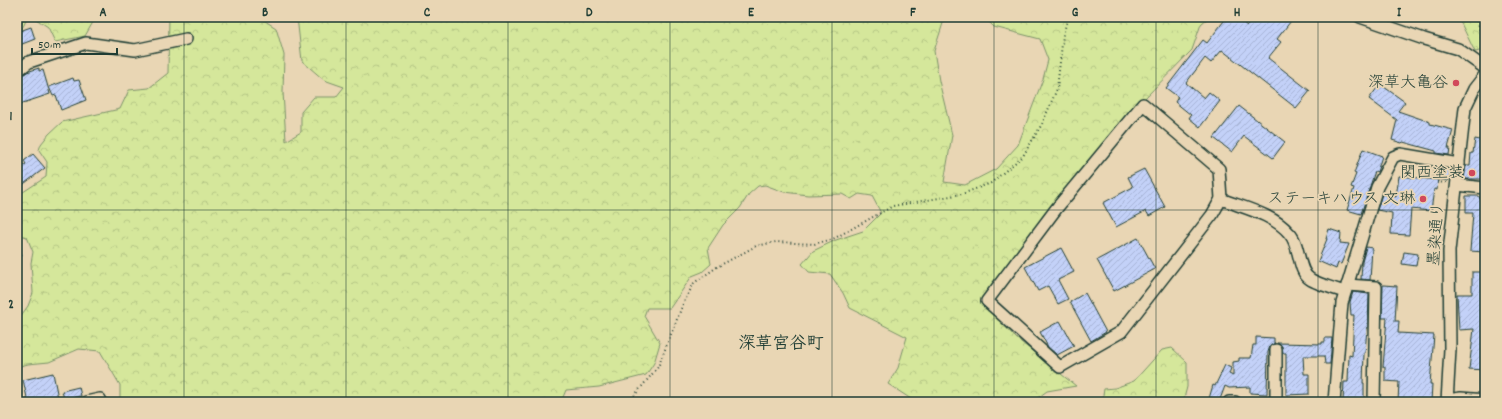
<svg xmlns="http://www.w3.org/2000/svg" width="1502" height="419" viewBox="0 0 1502 419" font-family="Dekko,'Klee One',sans-serif">
  <style>
    .forest { fill: url(#forest-crowns); stroke: #7a9268 }
    .lines { fill: none; stroke-linecap: round; stroke-linejoin: round }
    .stream { stroke: #5b8f9e; stroke-width: 3.5 }
    .building { fill: url(#building-hatch); stroke: #1f3d34 }
    .minor-casing { stroke: #1f3d34; stroke-width: 14 }
    .path { stroke: #1f3d34; stroke-width: 2; stroke-dasharray: 1 3; stroke-linecap: butt }
    .minor { stroke: #e9d6b4; stroke-width: 11 }
    .grid { fill: none; stroke: #1f3d34; stroke-width: 1; stroke-opacity: 0.55 }
    .poi-dot { fill: #d1495b; stroke: #e9d6b4; stroke-width: 1.5 }
    .labels { text-anchor: middle; dominant-baseline: central; stroke-width: 3.5; stroke-linejoin: round; paint-order: stroke }
    .poi-label { font-size: 16px; fill: #1f3d34; stroke: #e9d6b4; text-anchor: end }
    .street-label { font-size: 16px; fill: #1f3d34; stroke: #e9d6b4 }
    .neighbourhood-label { font-size: 17px; font-weight: bold; fill: #1f3d34; stroke: #e9d6b4 }
    .neatline { fill: none; stroke: #1f3d34; stroke-width: 1.5 }
    .grid-label { font-size: 13px; text-anchor: middle; font-weight: bold; fill: #1f3d34 }
  </style>
  <defs>
    <pattern id="forest-crowns" width="20" height="18" patternUnits="userSpaceOnUse"><rect width="20" height="18" fill="#d5e79b"/><path d="M2 6a3 3 0 1 1 6 0M12 15a3 3 0 1 1 6 0" fill="none" stroke="#b6c786"/></pattern>
    <pattern id="building-hatch" width="6" height="6" patternUnits="userSpaceOnUse"><rect width="6" height="6" fill="#c3d1f8"/><path d="M-1 1l2-2M0 6l6-6M5 7l2-2" fill="none" stroke="#a7b4d5"/></pattern>
  </defs>
  <rect width="100%" height="100%" fill="#e9d6b4"/>
  <filter id="ink" filterUnits="userSpaceOnUse"><feTurbulence type="fractalNoise" baseFrequency=".025" numOctaves="2"/><feDisplacementMap in="SourceGraphic" scale="8" xChannelSelector="R" yChannelSelector="G"/><feConvolveMatrix kernelMatrix="1 2 1 2 8 2 1 2 1" color-interpolation-filters="sRGB"/></filter>
  <g filter="url(#ink)">
    <g class="forest">
      <path d="M17 17H28L17 38Z"/>
      <path d="M33 17H96L85 36 55 42 48 27Z"/>
      <path d="M169 17H259L276 28 284 55 283 92 286 141 301 132V112L314 97H336L344 87 324 80 302 61 297 17H945L934 51 939 81 952 135 944 182 965 185 996 169 1018 145 1043 79 1048 60 1040 39 994 27 987 20V17H1209L1201 24 1192 50 1143 100 983 303 1016 338 1076 386 1047 391 1032 402H911V399L888 384 898 368 907 337 850 308 843 293 830 274 809 272 802 264 813 251 836 240 863 231 881 213 872 196 859 194 851 199 842 194 808 195 784 192 765 185 758 186 749 194 740 208 723 225 708 248 711 264 702 272 692 276 670 308H647L644 316 660 343 654 363 646 375 599 387 566 390 561 402H120V385L100 351 79 349 49 362 28 364 17 367V321L28 306 33 293 31 263 33 252 27 237 17 234V196L46 177 47 162 39 150 41 144 49 134 62 122 120 109 129 90 149 88 168 73Z"/>
      <path d="M1458 17H1485V50L1475 52Z"/>
      <path d="M1172 348 1187 362V387L1183 402H1102L1104 389 1115 388 1134 381 1162 350Z"/>
    </g>
    <g class="lines">
      <path class="stream" d="M17 258 21 255"/>
    </g>
    <g class="building">
      <path d="M1227 17H1236L1247 26 1254 17H1294L1277 39 1281 42 1268 58 1310 91 1296 108 1222 50 1211 63 1205 58 1186 83 1204 98 1209 92 1220 101 1200 127 1189 118 1191 115 1175 102 1178 97 1166 88 1203 40 1207 43Z"/>
      <path d="M31 27 35 39 17 46V32Z"/>
      <path d="M39 68V71L43 70 50 94 17 105V87L22 86 19 78 27 72Z"/>
      <path d="M73 78 74 81 79 80 86 100 61 110 56 95 53 96 49 87Z"/>
      <path d="M1380 84 1405 102 1398 111 1430 122V124L1453 130 1448 148H1450L1449 155 1436 153V151L1403 142 1402 143 1392 140 1397 120 1369 99Z"/>
      <path d="M1239 106 1285 142 1273 158 1244 136 1232 152 1214 138Z"/>
      <path d="M1475 139 1485 141V179H1464L1466 166V165H1470L1471 153H1473Z"/>
      <path d="M1363 149 1382 156 1377 172 1375 171 1361 214 1347 210 1354 188 1351 187 1356 174 1354 173Z"/>
      <path d="M33 154 45 168 17 189V171L26 164 24 161Z"/>
      <path d="M1435 167 1451 170 1448 181 1433 178Z"/>
      <path d="M1144 169 1165 207 1149 216 1146 211 1116 227 1103 203 1133 187 1128 177Z"/>
      <path d="M1399 176 1438 180 1437 190 1434 189 1431 211 1411 209 1409 235 1391 234 1392 213 1377 210 1382 194 1396 197Z"/>
      <path d="M1466 196H1479L1480 199 1485 200V252L1470 251 1473 213H1466Z"/>
      <path d="M1329 229 1341 233 1340 243 1349 244 1341 264 1338 263 1336 269 1318 261 1327 239H1326Z"/>
      <path d="M1138 238 1155 269 1114 291 1097 260Z"/>
      <path d="M1366 247 1372 248 1370 280 1361 279 1362 262Z"/>
      <path d="M1061 248 1074 272 1058 280 1068 299 1058 304 1048 286 1038 291 1025 267Z"/>
      <path d="M1404 252 1418 254 1416 266 1402 264Z"/>
      <path d="M1472 272H1485V370L1469 369 1474 329 1459 330 1457 294H1472Z"/>
      <path d="M1383 285 1397 286 1395 321H1399L1398 333 1434 335 1430 384H1432L1431 402H1398L1399 382 1385 381V367H1383L1387 318H1382Z"/>
      <path d="M1353 292 1369 294 1368 328H1367L1365 353H1364L1363 383H1364V402H1343L1344 382H1348L1349 355 1352 356 1354 315H1351L1350 302Z"/>
      <path d="M1085 293 1106 332 1091 341 1070 302Z"/>
      <path d="M1060 321 1074 346 1057 355 1048 347 1040 332Z"/>
      <path d="M1256 337 1274 338V343H1275L1270 346 1268 352 1267 394 1250 393V387L1229 388 1225 386 1219 402H1208L1213 385 1215 386 1225 365 1231 368 1229 374 1233 376V362L1239 361V358H1251L1253 345H1256Z"/>
      <path d="M1325 338H1332L1330 364H1325L1324 356H1303L1304 374H1309V394L1286 395V353H1283L1282 346 1277 343 1322 344V342H1325Z"/>
      <path d="M53 373 58 398 40 402H28L23 380Z"/>
      <path d="M79 387 81 396 64 399 62 391Z"/>
    </g>
    <g class="lines">
      <g class="minor-casing">
        <g id="minor">
          <path d="M1360 17 1424 39 1458 49 1485 68"/>
          <path d="M17 71 29 62 86 43 135 50 186 39"/>
          <path d="M1143 104 1219 169 1221 199 1212 215 1121 332 1060 367 987 301 1056 209Z"/>
          <path d="M1457 185 1485 188"/>
          <path d="M1221 199C1244 208 1273 214 1289 233 1301 245 1297 271 1310 279 1317 284 1336 289 1345 292"/>
          <path d="M1347 285 1376 287 1374 402"/>
          <path d="M1447 400 1461 398 1485 400"/>
          <path d="M86 402 100 399 101 402"/>
          <path d="M1229 402H1235"/>
          <path d="M1276 402V350"/>
          <path d="M1334 402 1342 303 1377 187 1393 157 1400 154 1459 164"/>
          <path d="M1447 402 1450 349 1449 251 1465 108 1474 89 1485 75"/>
        </g>
      </g>
      <g class="path">
        <path d="M1477 17 1485 54"/>
        <path d="M1437 182 1446 183"/>
        <path d="M629 402 658 367 683 304 694 283 717 267 756 246 776 242 814 244 833 239 893 206 962 194 991 183 1023 156 1042 124 1057 89 1063 35 1068 17"/>
      </g>
      <use href="#minor" class="minor"/>
    </g>
  </g>
  <path class="grid" d="M184 17V402M346 17V402M508 17V402M670 17V402M832 17V402M994 17V402M1156 17V402M1318 17V402M17 210H1485"/>
  <g class="poi-dot">
    <circle cx="1456" cy="83" r="4"/>
    <circle cx="1472" cy="173" r="4"/>
    <circle cx="1423" cy="199" r="4"/>
  </g>
  <g class="labels">
    <g class="poi-label">
      <text x="1448" y="83">深草大亀谷</text>
      <text x="1464" y="173">関西塗装</text>
      <text x="1415" y="199">ステーキハウス 文琳</text>
    </g>
    <g class="street-label">
      <text transform="translate(1437 234) rotate(-86)">墨染通り</text>
    </g>
    <g class="neighbourhood-label">
      <text x="781" y="345">深草宮谷町</text>
    </g>
  </g>
  <rect width="1502" height="419" fill="none" stroke="#e9d6b4" stroke-width="44"/>
  <path d="M32 48v6h85v-6" fill="none" stroke="#1f3d34" stroke-width="2"/>
  <text x="38" y="48" font-size="12" fill="#1f3d34" stroke="#e9d6b4" stroke-width="3" paint-order="stroke">50 m</text>
  <rect x="22" y="22" width="1458" height="375" class="neatline"/>
  <g class="grid-label">
    <text x="103" y="16">A</text>
    <text x="265" y="16">B</text>
    <text x="427" y="16">C</text>
    <text x="589" y="16">D</text>
    <text x="751" y="16">E</text>
    <text x="913" y="16">F</text>
    <text x="1075" y="16">G</text>
    <text x="1237" y="16">H</text>
    <text x="1399" y="16">I</text>
    <text x="11" y="120">1</text>
    <text x="11" y="308">2</text>
  </g>
</svg>
